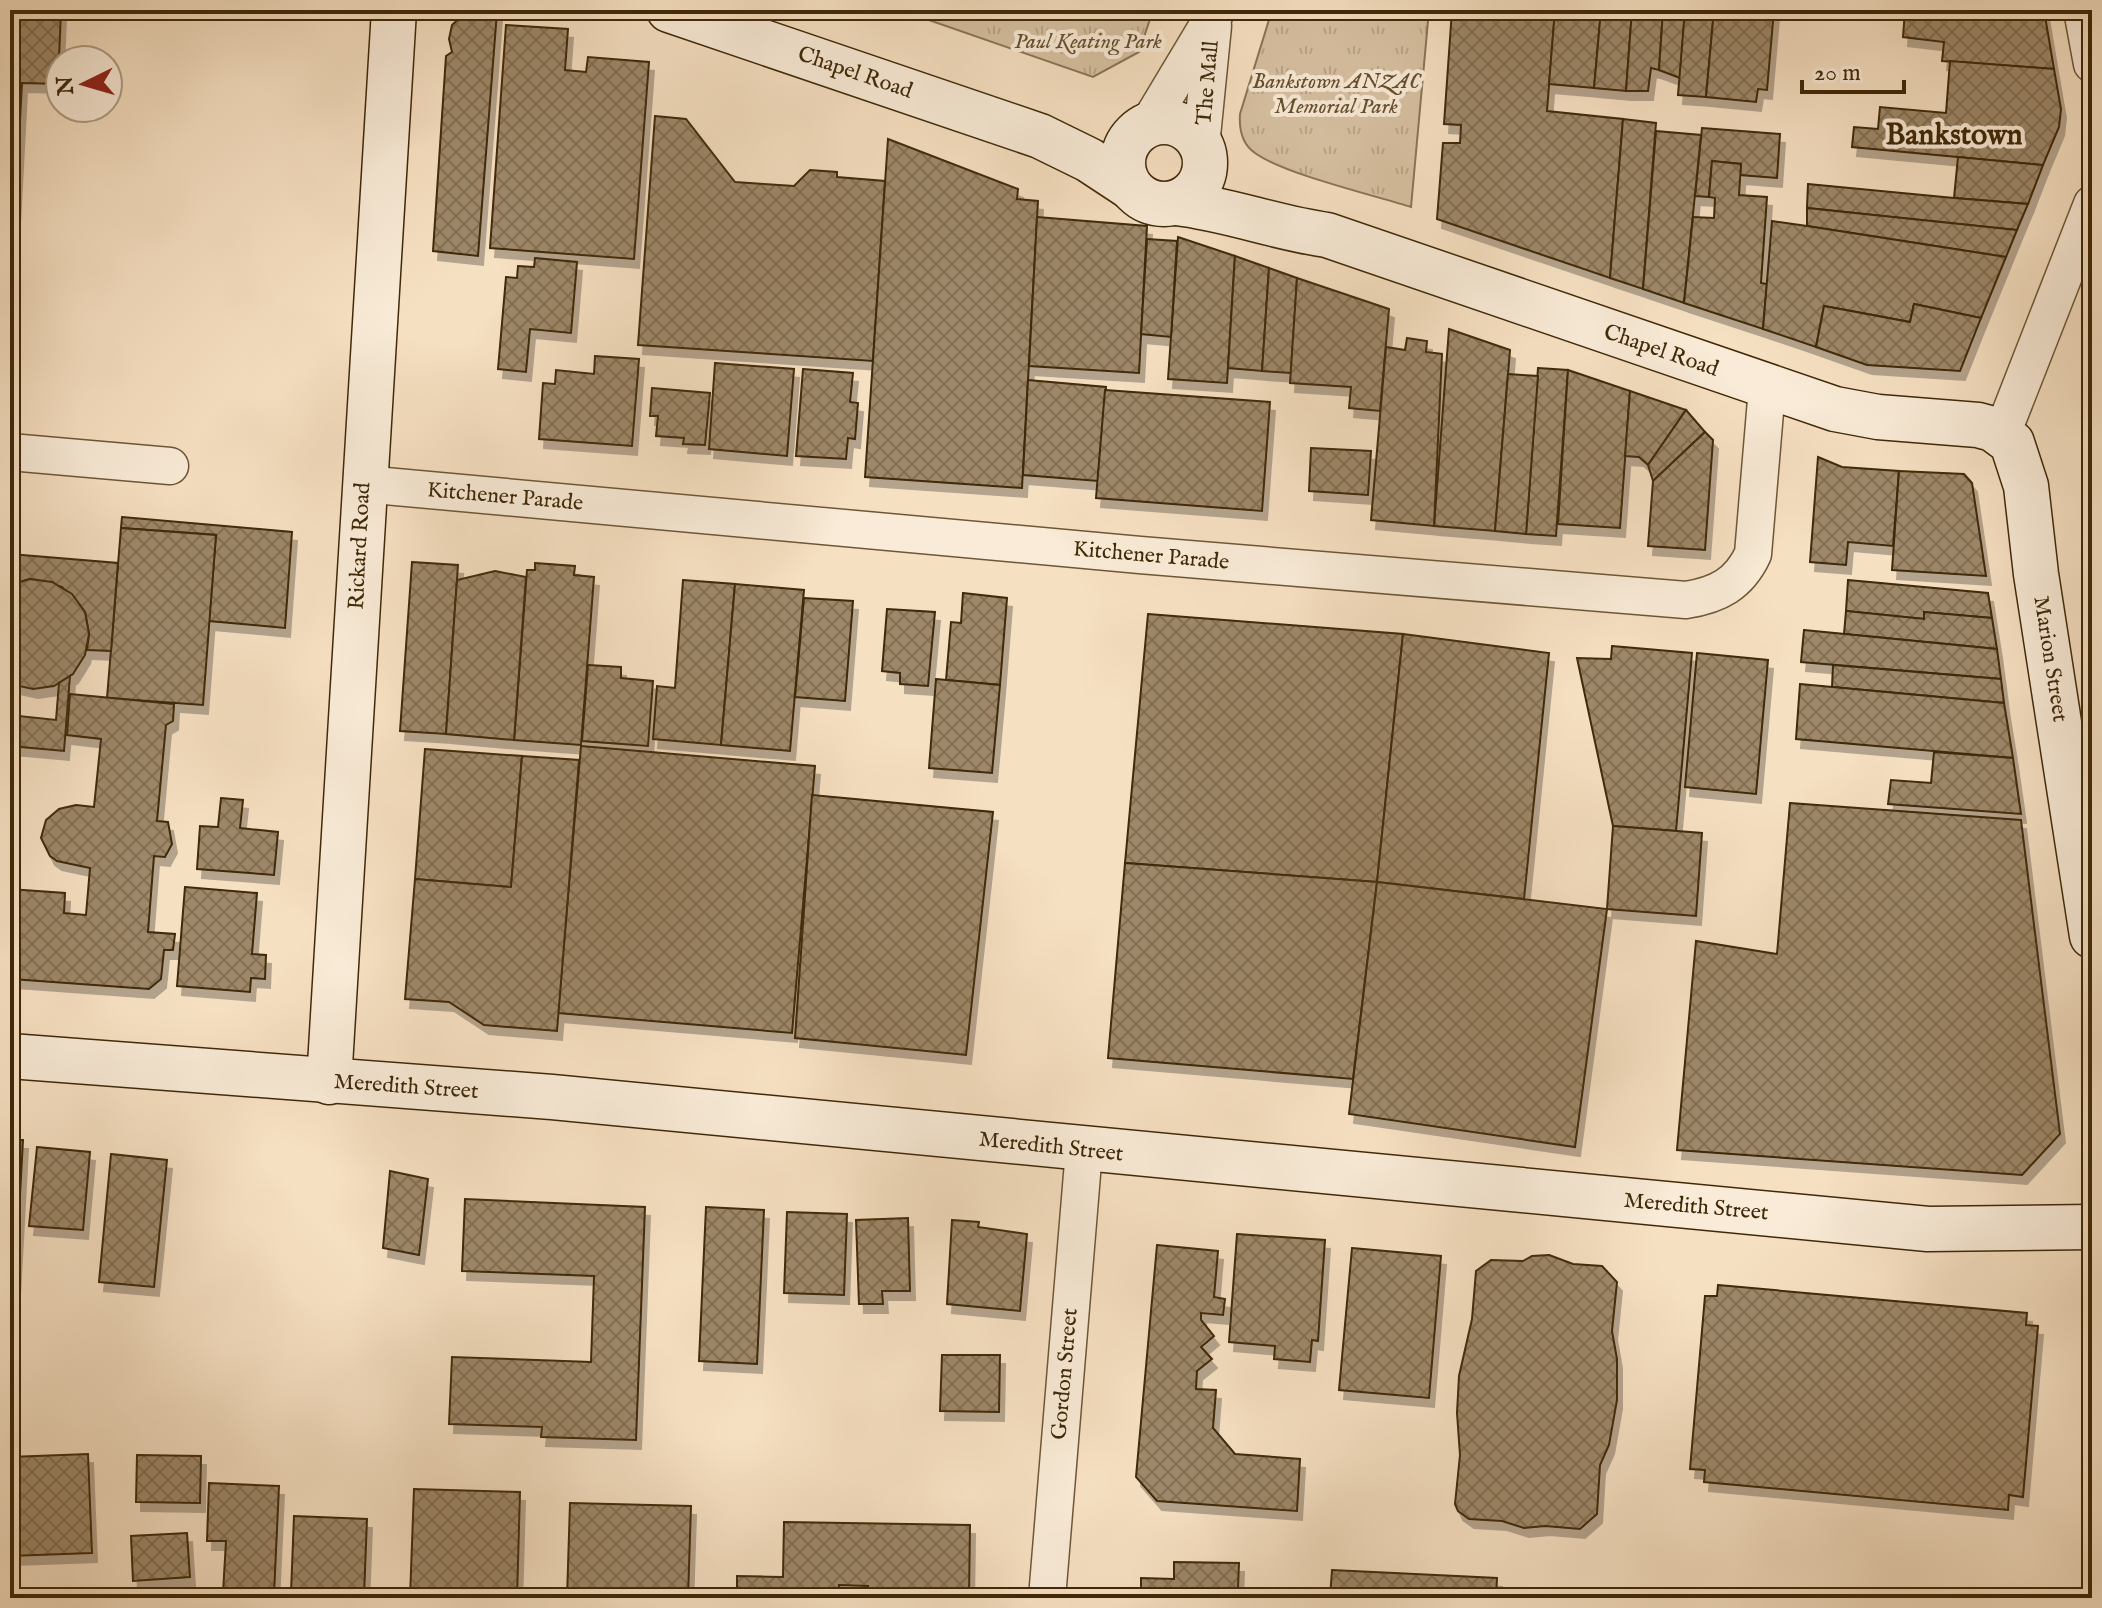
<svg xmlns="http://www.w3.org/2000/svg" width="2102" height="1608" viewBox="0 0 2102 1608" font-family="'IM FELL English',serif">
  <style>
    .park { fill: url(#park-tufts); stroke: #8b7555; stroke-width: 2 }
    .building { fill: url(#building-cross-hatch); stroke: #3f2908; stroke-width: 2; filter: url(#shadow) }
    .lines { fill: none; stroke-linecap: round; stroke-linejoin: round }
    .street-casing { stroke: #6d5736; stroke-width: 39 }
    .secondary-casing { stroke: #3f2908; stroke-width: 47 }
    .street { stroke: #f9ebd7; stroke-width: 36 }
    .secondary { stroke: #f9ebd7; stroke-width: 44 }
    .labels { text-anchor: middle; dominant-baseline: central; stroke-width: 8; stroke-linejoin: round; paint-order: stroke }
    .park-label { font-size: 22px; font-style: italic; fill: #654f2e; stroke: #f9ebd7 }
    .street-label { font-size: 22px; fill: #3f2908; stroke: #f9ebd7 }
    .district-label { font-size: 30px; font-weight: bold; fill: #3f2908; stroke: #f9ebd7 }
  </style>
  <defs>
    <pattern id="park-tufts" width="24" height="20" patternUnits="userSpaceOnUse" patternTransform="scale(2)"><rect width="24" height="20" fill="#d7c1a2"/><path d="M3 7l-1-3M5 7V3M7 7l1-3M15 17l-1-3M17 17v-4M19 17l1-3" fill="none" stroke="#baa68a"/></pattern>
    <pattern id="building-cross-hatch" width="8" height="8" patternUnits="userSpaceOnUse" patternTransform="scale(2)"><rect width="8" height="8" fill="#9e8869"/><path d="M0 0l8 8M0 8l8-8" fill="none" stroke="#826f54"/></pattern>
    <filter id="shadow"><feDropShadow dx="5" dy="9" stdDeviation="0" flood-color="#0004"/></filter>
  </defs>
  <rect width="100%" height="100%" fill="#f6e0c2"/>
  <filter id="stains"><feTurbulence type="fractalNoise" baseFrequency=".0025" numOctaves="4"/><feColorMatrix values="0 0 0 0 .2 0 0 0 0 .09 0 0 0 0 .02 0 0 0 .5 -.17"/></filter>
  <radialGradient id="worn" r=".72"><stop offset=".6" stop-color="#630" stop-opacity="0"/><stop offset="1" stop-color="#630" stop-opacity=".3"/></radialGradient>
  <g class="park">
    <path d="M900 10H1153L1139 52 1093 77Z"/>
    <path d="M1272 10H1429L1411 207C1373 195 1284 174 1255 153 1242 144 1239 128 1240 114Z"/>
  </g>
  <g class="building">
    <path d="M10 10H61L58 84 22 83 13 253Z"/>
    <path d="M1452 10H1555L1547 111 1623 119 1610 278 1437 219 1443 143H1460L1461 125 1444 124Z"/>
    <path d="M1555 10H1601L1594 88 1549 84Z"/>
    <path d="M1601 10H1632L1626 91 1594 88Z"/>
    <path d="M1632 10H1663L1659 70 1651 68 1648 91H1626Z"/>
    <path d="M1663 10H1685L1680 78 1659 70Z"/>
    <path d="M1685 10H1714L1706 97 1678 95Z"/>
    <path d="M1714 10H1774L1767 90 1758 89 1756 102 1706 97Z"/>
    <path d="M1905 10H2044L2054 69 1942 61 1944 42 1903 37Z"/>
    <path d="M467 11 497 12 478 256 433 251 446 56 452 52 449 39 452 25Z"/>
    <path d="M506 25 568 29 565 70 586 72 588 57 649 62 634 259 490 248Z"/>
    <path d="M1950 61 2054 69 2061 109 2059 127 2043 165 1852 147 1854 127 1878 129 1880 107 1946 113Z"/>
    <path d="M655 116 686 119 735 182 794 186 810 170 837 172V177L885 181 873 361 638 345Z"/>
    <path d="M1623 119 1656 123 1643 289 1610 278Z"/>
    <path d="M1702 128 1780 134 1777 178 1740 175 1741 164 1712 161 1709 197 1695 196Z"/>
    <path d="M1656 131 1701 135 1684 303 1643 289Z"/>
    <path d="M888 139 1018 189 1017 199 1038 201 1022 488 865 477Z"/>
    <path d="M1958 157 2043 165 2028 204 1954 198Z"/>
    <path d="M1712 161 1741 164 1739 195 1767 197 1761 283 1767 284 1763 329 1684 303 1693 217 1714 218 1715 198 1709 197Z"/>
    <path d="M1808 184 1954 198 2028 204 2017 230 1807 208Z"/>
    <path d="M1807 208 2017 230 2006 257 1807 226Z"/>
    <path d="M1037 217 1147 226 1139 373 1029 366Z"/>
    <path d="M1772 221 1807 226 2006 257 1981 318 1914 304 1910 322 1824 306 1816 347 1763 329Z"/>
    <path d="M1178 237 1235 256 1227 383 1168 379Z"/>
    <path d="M1147 239 1177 241 1171 337 1141 334Z"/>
    <path d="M1235 256 1269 268 1262 371 1228 368Z"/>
    <path d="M535 258 577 262 571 333 530 329 526 372 498 369 506 277 517 278 518 266 534 267Z"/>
    <path d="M1269 268 1297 278 1291 373 1262 371Z"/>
    <path d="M1297 278 1389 309 1380 411 1349 408 1351 387 1290 383Z"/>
    <path d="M1914 304 1981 318 1960 371 1867 365 1816 347 1824 306 1910 322Z"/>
    <path d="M1449 329 1510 350 1495 531 1434 526Z"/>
    <path d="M1407 338 1427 341 1426 352 1442 354 1434 526 1371 520 1386 347 1405 350Z"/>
    <path d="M595 356 639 359 632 446 539 439 543 383 555 384 556 370 594 374Z"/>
    <path d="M715 363 794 369 787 456 709 449Z"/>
    <path d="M1538 368 1568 370 1556 536 1526 534Z"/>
    <path d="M803 369 853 373 850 402 858 403 855 439 848 438 846 459 796 456Z"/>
    <path d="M1568 370 1630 391 1620 528 1558 524Z"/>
    <path d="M1508 374 1538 376 1526 534 1495 531Z"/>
    <path d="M1028 380 1106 387 1098 481 1023 475Z"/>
    <path d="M652 388 710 393 705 445 683 444 684 438 656 436 658 416H650Z"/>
    <path d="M1105 390 1270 402 1262 511 1096 498Z"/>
    <path d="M1630 391 1686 410 1648 465 1639 457 1625 456Z"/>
    <path d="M1686 410 1705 432 1653 481 1648 465Z"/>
    <path d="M1705 432 1713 440 1705 550 1648 546 1653 481Z"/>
    <path d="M1311 448 1371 451 1368 495 1309 491Z"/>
    <path d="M1818 457 1842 467 1899 471 1893 546 1848 542 1846 565 1810 562Z"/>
    <path d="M1899 471 1964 474 1972 483 1986 576 1892 570Z"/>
    <path d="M122 517 292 532 285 628 209 621 216 535 121 528Z"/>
    <path d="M121 528 216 535 203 705 107 698Z"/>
    <path d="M10 554 118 563 111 651 87 650 89 634 85 612 62 587 30 579 10 585Z"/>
    <path d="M412 562 458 565 446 734 400 731Z"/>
    <path d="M535 563 575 566 574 575 594 577 581 745 514 740 527 570H535Z"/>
    <path d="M495 571 526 577 514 740 446 734 457 580Z"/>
    <path d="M30 579 52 582 72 594 85 612 89 634 85 655 73 674 54 686 33 689 10 684V585Z"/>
    <path d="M683 580 735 584 721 745 653 739 657 686 675 688Z"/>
    <path d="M1848 580 1988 593 1992 618 1924 612V619L1846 611Z"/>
    <path d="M735 584 804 590 790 751 721 745Z"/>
    <path d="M963 593 1007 598 1000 685 946 680 951 622 961 623Z"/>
    <path d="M804 598 853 601 845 701 795 697Z"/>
    <path d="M887 609 935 612 928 686 900 684V673L882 671Z"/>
    <path d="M1846 611 1924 619V612L1992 618 1997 649 1844 634Z"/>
    <path d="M1148 614 1403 634 1377 882 1125 863Z"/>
    <path d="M1804 630 1997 649 2001 679 1801 662Z"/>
    <path d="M1403 634 1549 653 1524 899 1377 882Z"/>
    <path d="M1612 646 1692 653 1676 831 1613 826 1577 658 1611 659Z"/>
    <path d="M1697 653 1768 660 1756 794 1685 787Z"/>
    <path d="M588 665 621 667V678L653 681 648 746 582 741Z"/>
    <path d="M1833 665 2001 679 2004 703 1832 687Z"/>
    <path d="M70 676 64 751 10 746V715L56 720 59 683Z"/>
    <path d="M936 679 1000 685 992 773 929 768Z"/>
    <path d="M1800 684 2004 703 2013 758 1796 739Z"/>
    <path d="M70 694 174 704 173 721 166 725 157 821 168 822 172 844 165 857 154 856 148 932 175 934 173 950H164L161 979 149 989 12 979 10 889 65 893 64 913 86 915 90 868 57 861 50 856 41 838 46 820 59 809 76 805 94 807 101 739 67 735Z"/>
    <path d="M581 746 815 766 792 1033 558 1013Z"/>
    <path d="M425 749 522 756 511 887 415 879Z"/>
    <path d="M1934 752 2013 758 2021 814 1888 804 1891 780 1931 783Z"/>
    <path d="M522 756 579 760 557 1031 484 1025 449 1002 405 999 415 879 511 887Z"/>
    <path d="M812 795 993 812 966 1055 795 1038Z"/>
    <path d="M221 798 243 800 240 828 278 832 274 875 197 869 200 826 218 827Z"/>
    <path d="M1790 803 2021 820 2060 1134 2022 1175 1677 1150 1696 941 1777 954Z"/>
    <path d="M1613 826 1702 833 1696 916 1607 909Z"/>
    <path d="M1125 863 1377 882 1353 1079 1108 1058Z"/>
    <path d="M1377 882 1607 909 1575 1147 1349 1114Z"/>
    <path d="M185 887 257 893 252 954 266 955 265 979 251 978 250 992 177 986Z"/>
    <path d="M10 1140H23L15 1287H10Z"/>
    <path d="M37 1147 90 1152 83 1230 29 1226Z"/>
    <path d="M111 1154 167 1160 154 1287 99 1282Z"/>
    <path d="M390 1171 428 1179 419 1255 383 1248Z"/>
    <path d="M465 1199 645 1207 636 1440 541 1437 542 1427 449 1424 452 1357 591 1362 594 1276 462 1271Z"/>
    <path d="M706 1207 764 1210 757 1364 699 1361Z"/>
    <path d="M787 1212 847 1214 844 1295 784 1293Z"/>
    <path d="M908 1218 910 1291H882L883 1304H859L856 1220Z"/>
    <path d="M952 1220 979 1222 978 1227 1027 1234 1020 1311 947 1304Z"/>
    <path d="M1237 1234 1325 1240 1318 1341 1312 1340 1310 1362 1274 1359 1275 1346 1229 1342Z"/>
    <path d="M1157 1245 1218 1251 1214 1297 1225 1299 1223 1315 1201 1313V1320L1214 1336 1201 1347 1212 1359 1197 1371 1196 1389 1216 1390 1213 1428 1235 1454 1300 1459 1297 1511 1157 1501 1136 1477Z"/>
    <path d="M1352 1248 1441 1256 1429 1398 1339 1390Z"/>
    <path d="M1549 1255 1573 1264 1602 1266 1617 1282 1612 1331 1617 1359V1400L1609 1445 1600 1465 1597 1514 1580 1529 1545 1526 1524 1528 1502 1521 1469 1519 1458 1511 1455 1504 1460 1455 1457 1413 1459 1376 1472 1319 1476 1271 1491 1260 1523 1261 1532 1256Z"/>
    <path d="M1718 1285 2027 1313 2026 1325 2038 1326 2023 1497 2009 1495 2008 1510 1704 1482 1705 1470 1690 1469 1705 1296H1717Z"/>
    <path d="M942 1355H1000L999 1412 940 1411Z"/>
    <path d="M88 1454 92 1553 10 1556V1457Z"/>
    <path d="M137 1455 201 1456 200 1503 136 1502Z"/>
    <path d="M209 1483 279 1486 274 1595 223 1593 226 1541H207Z"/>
    <path d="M414 1489 520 1492 517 1598H410Z"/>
    <path d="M570 1503 691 1506 688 1598H567Z"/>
    <path d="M294 1516 367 1519 364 1596 291 1593Z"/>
    <path d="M784 1522 970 1525 969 1598H868V1586L839 1585 838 1598H737V1576L783 1577Z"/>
    <path d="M187 1533 190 1577 133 1581 131 1536Z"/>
    <path d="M1174 1562 1239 1563 1238 1588 1269 1589V1598H1141V1578L1174 1579Z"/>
    <path d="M1332 1570 1497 1578 1496 1598H1330Z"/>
  </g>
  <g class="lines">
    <g class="street-casing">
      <g id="street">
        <path d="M2082 10 2092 64"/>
        <path d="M1148 125 1217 10"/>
        <path d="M1201 146 1213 26"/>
        <path d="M2002 434 2092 204"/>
        <path d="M10 452 170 466"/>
        <path d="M363 484 1140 555 1686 600C1718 595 1739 584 1753 554L1767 388"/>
        <path d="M1047 1598 1084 1150"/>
      </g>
    </g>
    <g class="secondary-casing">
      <g id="secondary">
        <path d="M669 10 1040 136 1089 160 1130 187"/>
        <circle cx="1164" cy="163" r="41"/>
        <path d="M1176 203C1228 209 1276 228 1327 235L1835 409 1878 417 1978 425 1993 429 2012 443 2026 486 2036 574 2092 936"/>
        <path d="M10 1056 552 1097 1928 1229 2092 1227"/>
        <path d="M329 1082 394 10"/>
      </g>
    </g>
    <use href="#street" class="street"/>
    <use href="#secondary" class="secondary"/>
  </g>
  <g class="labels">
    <g class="park-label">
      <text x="1088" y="42">Paul Keating Park</text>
      <text x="1336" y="82">Bankstown ANZAC<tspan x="1336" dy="25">Memorial Park</tspan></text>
    </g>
    <g class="street-label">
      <text transform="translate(855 73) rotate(19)">Chapel Road</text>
      <text transform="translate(1208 83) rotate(-85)">The Mall</text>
      <text transform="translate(1661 351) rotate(19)">Chapel Road</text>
      <text transform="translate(505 497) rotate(5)">Kitchener Parade</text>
      <text transform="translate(360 546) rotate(-87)">Rickard Road</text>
      <text transform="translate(1151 556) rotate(5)">Kitchener Parade</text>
      <text transform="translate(2050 659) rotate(81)">Marion Street</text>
      <text transform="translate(406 1087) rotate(4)">Meredith Street</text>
      <text transform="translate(1051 1147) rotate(6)">Meredith Street</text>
      <text transform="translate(1696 1207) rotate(5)">Meredith Street</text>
      <text transform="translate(1065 1374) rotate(-85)">Gordon Street</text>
    </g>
    <g class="district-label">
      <text x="1954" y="136">Bankstown</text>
    </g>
  </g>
  <rect width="2102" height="1608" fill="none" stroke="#f6e0c2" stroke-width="40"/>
  <rect x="12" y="12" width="2078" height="1584" fill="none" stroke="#3f2908" stroke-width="4"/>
  <rect x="20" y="20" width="2062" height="1568" fill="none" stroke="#3f2908" stroke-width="2"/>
  <g transform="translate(84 84) rotate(265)"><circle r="38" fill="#f9ebd7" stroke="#af9d84" stroke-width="2"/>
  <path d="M0-6L14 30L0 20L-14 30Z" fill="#8f2418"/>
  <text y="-12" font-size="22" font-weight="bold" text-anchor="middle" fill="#3f2908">N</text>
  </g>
  <path d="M1802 80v12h102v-12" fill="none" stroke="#3f2908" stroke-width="4"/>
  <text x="1814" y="80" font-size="24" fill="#3f2908" stroke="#f9ebd7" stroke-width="6" paint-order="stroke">20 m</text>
  <rect width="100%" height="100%" filter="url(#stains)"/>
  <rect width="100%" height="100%" fill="url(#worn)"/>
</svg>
